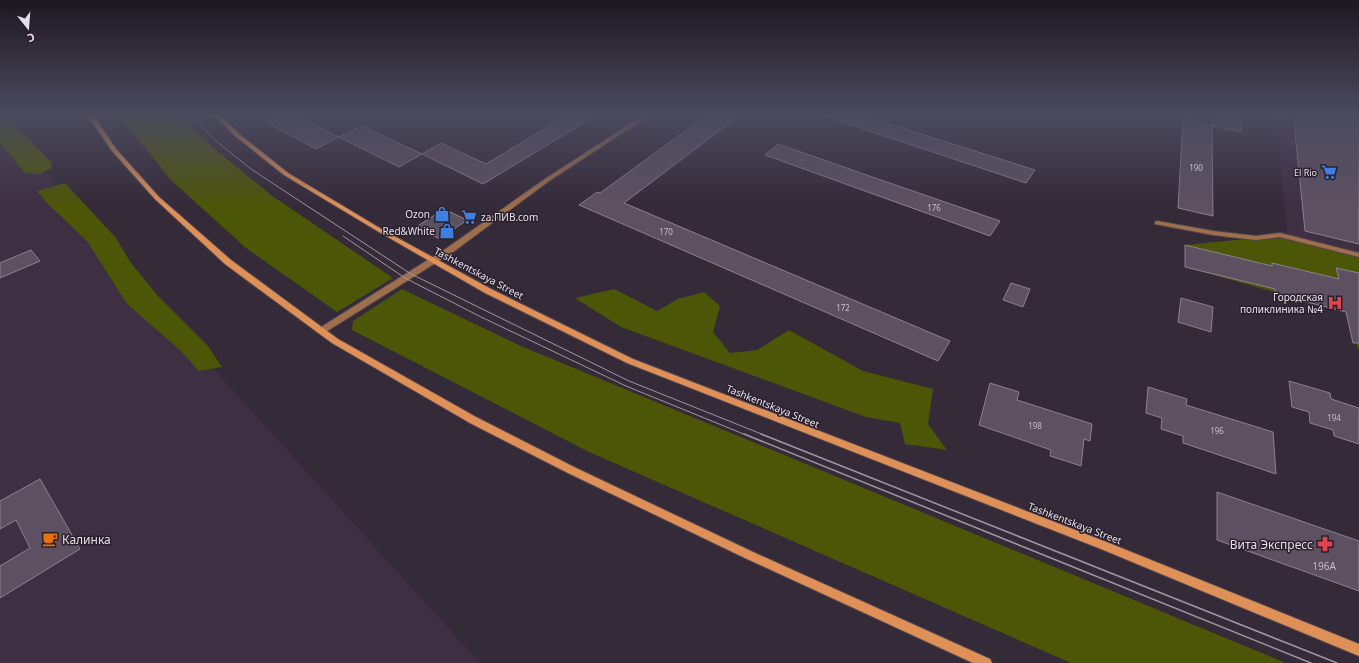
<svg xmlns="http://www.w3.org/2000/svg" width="1359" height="663" viewBox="0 0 1359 663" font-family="'Noto Sans',sans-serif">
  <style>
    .built { fill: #3e2f43 }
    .green { fill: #4b5606 }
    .building { fill: #5d5161; stroke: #8c8091 }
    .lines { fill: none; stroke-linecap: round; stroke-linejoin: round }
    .street-casing { stroke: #514754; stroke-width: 2 }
    .secondary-casing { stroke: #514754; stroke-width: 2 }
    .street { fill: #9f6e4b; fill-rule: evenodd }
    .secondary { fill: #df9056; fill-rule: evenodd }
    .tram-far1 { stroke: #9f97a2; stroke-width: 1 }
    .tram { stroke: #9f97a2; stroke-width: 1.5 }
    .labels { text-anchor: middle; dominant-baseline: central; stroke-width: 3; stroke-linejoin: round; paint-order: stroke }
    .number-label { font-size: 8px; fill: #c3bcc6 }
    .far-poi-label { font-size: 9px; fill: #e5dfe8; stroke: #2b202e; text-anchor: end }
    .poi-label { font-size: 10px; fill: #e5dfe8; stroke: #2b202e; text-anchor: end }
    .street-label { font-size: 10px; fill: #e5dfe8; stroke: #2b202e }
    .near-number-label { font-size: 10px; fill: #c3bcc6 }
    .near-poi-label { font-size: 12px; fill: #e5dfe8; stroke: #2b202e; text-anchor: start }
  </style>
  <rect width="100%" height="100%" fill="#352a38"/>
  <g class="built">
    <path d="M1276 113H1359V262L1288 243Z"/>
    <path d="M0 119 230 387 480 663H0Z"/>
  </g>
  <g class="green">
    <path d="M0 113H3L51 162 52 168 39 174 25 173 0 142Z"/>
    <path d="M117 113H179L211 146 271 195 393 278 337 312 246 248 171 180Z"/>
    <path d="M65 183 116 238 131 263 158 296 208 346 222 367 199 371 181 351 127 304 87 241 49 205 37 191Z"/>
    <path d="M1256 238 1297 239 1359 255V351L1346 312 1185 267V245Z"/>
    <path d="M402 289 521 346 1286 663H1071L589 452 352 330 353 321Z"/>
    <path d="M614 289 657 311 678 299 704 292 720 306 713 332 730 353 757 350 789 330 863 371 933 389 928 424 947 450 905 444 900 423 866 417 621 327 575 298Z"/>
  </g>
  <g class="building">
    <path d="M286 113H290L339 137 316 149 265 122Z"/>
    <path d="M570 113H600L483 184 422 154 441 143 486 164Z"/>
    <path d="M710 113H743L624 203 950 341 938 361 579 205 597 192 600 193Z"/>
    <path d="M826 113H855L1035 170 1026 183 824 116Z"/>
    <path d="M1212 113H1241L1242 132 1212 126Z"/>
    <path d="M1293 113H1359V244L1305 231Z"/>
    <path d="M1183 119 1212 126 1213 216 1178 208Z"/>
    <path d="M362 126 422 154 399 167 339 137Z"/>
    <path d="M778 144 881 180 1000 221 990 236 765 155Z"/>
    <path d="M444 209 467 220 440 239 416 227Z"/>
    <path d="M1185 245 1272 266V263L1339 279 1336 268 1359 273V343H1353L1346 312 1275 294V289L1185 267Z"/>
    <path d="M31 250 40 261 0 278V263Z"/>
    <path d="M1011 283 1030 289 1023 307 1003 300Z"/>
    <path d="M1181 298 1213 307 1211 332 1178 322Z"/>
    <path d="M1289 381 1330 393 1331 399 1359 408V444L1334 436 1333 430 1310 423 1309 412 1292 407Z"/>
    <path d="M990 383 1019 392 1017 400 1092 424 1090 441 1084 439 1081 466 1050 456 1051 450 979 425Z"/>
    <path d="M1148 387 1187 399 1186 405 1273 432 1276 474 1183 443V436L1161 429 1162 418 1146 413Z"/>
    <path d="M40 479 80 549 0 598V566L30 548 16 520 0 529V501Z"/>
    <path d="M1217 492 1359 541V591L1217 540Z"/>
  </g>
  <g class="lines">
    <g class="street-casing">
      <g id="street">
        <path d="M647 113H653L549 181 453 252 324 333H318L317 331 318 329 447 248 545 179Z"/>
        <path d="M1157 221 1213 231 1256 236 1280 233 1359 253V257L1280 237 1256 240 1213 235 1155 224V222Z"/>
      </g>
    </g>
    <g class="secondary-casing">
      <g id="secondary">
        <path d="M86 113H92L116 149 159 197 231 260 338 339 476 417 574 467 753 552 990 659 992 663H973L745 558 568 473 470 423 332 343 225 264 155 199 112 151Z"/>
        <path d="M212 113H218L238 133 288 173 383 230 491 289 633 359 1109 543 1359 644V656L1101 549 627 363 485 293 379 232 284 175 234 135Z"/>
      </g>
    </g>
    <use href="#street" class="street"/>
    <use href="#secondary" class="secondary"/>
    <g class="tram-far1">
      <path d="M190 113 216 141 251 169 411 274 629 381 764 435"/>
      <path d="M343 236 405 278 481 317 626 386 746 435"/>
    </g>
    <g class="tram">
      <path d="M744 434 1311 663"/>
      <path d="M761 434 1337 663"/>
    </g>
  </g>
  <linearGradient id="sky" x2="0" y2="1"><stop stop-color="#1d171f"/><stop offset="0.55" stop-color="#4b4a5e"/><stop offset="1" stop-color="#4b4a5e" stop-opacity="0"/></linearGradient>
  <rect width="1359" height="206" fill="url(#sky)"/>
  <defs>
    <g id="supermarket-bare" transform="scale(1.2)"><path d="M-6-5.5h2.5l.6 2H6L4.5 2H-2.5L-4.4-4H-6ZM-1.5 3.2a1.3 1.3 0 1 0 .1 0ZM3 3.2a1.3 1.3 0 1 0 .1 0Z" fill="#3f7fe0" stroke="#2b202e" stroke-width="2.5" paint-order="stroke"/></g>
    <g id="shop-bare" transform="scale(1.2)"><path d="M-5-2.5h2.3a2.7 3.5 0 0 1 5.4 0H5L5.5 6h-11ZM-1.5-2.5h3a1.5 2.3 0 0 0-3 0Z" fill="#3f7fe0" stroke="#2b202e" stroke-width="2.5" paint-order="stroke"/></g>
    <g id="hospital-bare" transform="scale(1.2)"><path d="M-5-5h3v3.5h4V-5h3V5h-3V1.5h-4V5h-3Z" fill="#e0444e" stroke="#2b202e" stroke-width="2.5" paint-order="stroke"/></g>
    <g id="cafe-bare" transform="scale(1.2)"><path d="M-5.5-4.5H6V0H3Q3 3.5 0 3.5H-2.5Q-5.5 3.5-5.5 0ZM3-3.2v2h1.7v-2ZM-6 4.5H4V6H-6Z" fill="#e8710a" stroke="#2b202e" stroke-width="2.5" paint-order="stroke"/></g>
    <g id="pharmacy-bare" transform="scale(1.2)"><path d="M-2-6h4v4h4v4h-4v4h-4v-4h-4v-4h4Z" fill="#e0444e" stroke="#2b202e" stroke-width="2.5" paint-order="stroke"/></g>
  </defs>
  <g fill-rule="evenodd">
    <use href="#supermarket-bare" x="1329" y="172"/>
    <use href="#shop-bare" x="442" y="214"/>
    <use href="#supermarket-bare" x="469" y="217"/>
    <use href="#shop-bare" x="447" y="231"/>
    <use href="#hospital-bare" x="1335" y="303"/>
    <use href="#cafe-bare" x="50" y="539"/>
    <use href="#pharmacy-bare" x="1325" y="544"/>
  </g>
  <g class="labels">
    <g class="number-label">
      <text x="1196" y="167">190</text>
      <text x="934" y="207">176</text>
      <text x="666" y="231">170</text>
      <text x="843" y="307">172</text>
      <text x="1334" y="417">194</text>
      <text x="1035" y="425">198</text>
      <text x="1217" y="430">196</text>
    </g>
    <g class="far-poi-label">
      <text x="1317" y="172">El Rio</text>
    </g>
    <g class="poi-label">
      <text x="430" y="214">Ozon</text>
      <text x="481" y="217" text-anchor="start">za.ПИВ.com</text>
      <text x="435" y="231">Red&amp;White</text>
      <text x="1323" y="297">Городская<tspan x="1323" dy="12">поликлиника №4</tspan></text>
    </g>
    <g class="street-label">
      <text transform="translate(479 273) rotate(28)">Tashkentskaya Street</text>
      <text transform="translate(773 406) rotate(22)">Tashkentskaya Street</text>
      <text transform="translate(1075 523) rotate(21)">Tashkentskaya Street</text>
    </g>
    <g class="near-number-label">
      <text x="1324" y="566">196А</text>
    </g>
    <g class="near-poi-label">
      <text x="62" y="539">Калинка</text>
      <text x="1313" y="544" text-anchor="end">Вита Экспресс</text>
    </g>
  </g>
  <g transform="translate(28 28) rotate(163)" stroke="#2b202e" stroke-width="3" paint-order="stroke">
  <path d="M0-3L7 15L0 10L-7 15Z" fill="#e5dfe8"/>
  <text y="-6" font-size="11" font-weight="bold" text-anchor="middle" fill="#e5dfe8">С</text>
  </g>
</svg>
